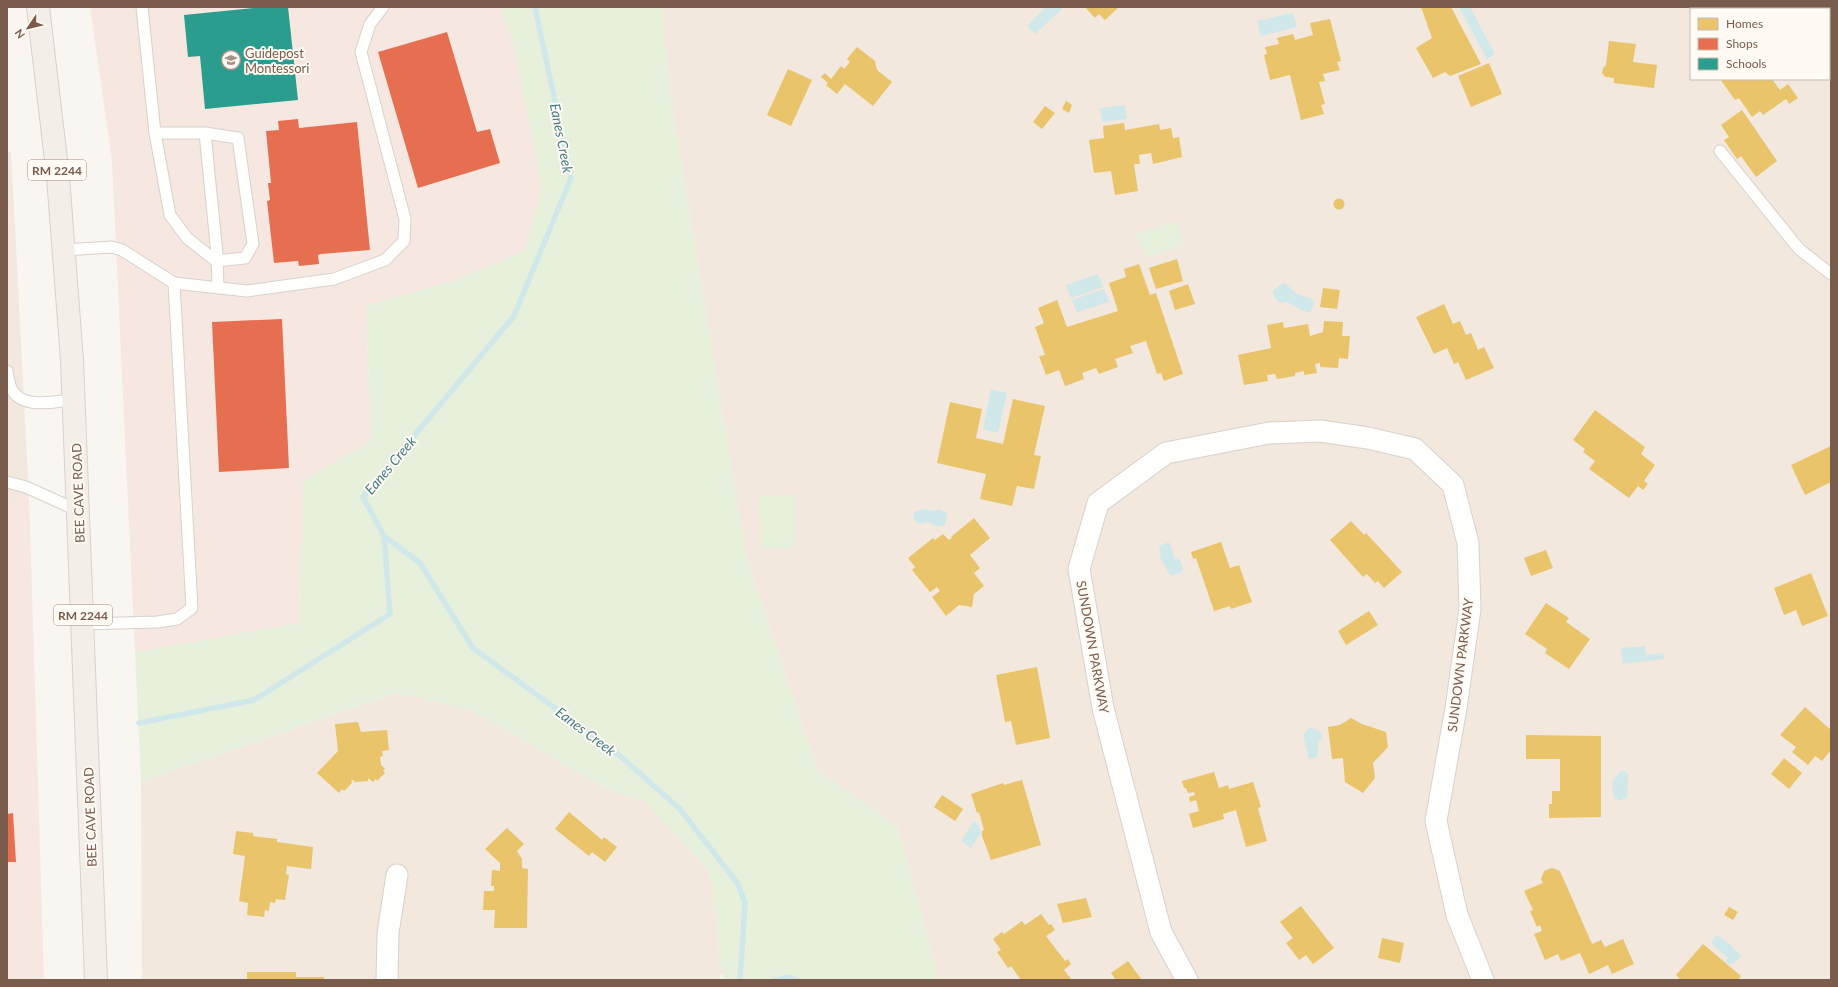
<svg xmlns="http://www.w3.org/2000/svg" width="1838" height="987" viewBox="0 0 1838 987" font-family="Lato,sans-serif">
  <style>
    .residential { fill: #f2e8de; fill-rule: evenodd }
    .commercial { fill: #f6e8e1 }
    .green { fill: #e7f0db }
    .water { fill: #d0e8ea }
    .homes { fill: #e9c46a }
    .shops { fill: #e76f51 }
    .schools { fill: #2a9d8f }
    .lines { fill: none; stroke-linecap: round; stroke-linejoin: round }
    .stream { stroke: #d0e8ea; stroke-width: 5.5 }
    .lane-casing { stroke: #d7d1cb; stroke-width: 13 }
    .street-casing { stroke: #d7d1cb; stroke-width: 23 }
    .primary-casing { stroke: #dad1cc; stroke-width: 24 }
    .lane { stroke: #fefefd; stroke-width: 11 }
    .street { stroke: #fefefd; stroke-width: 21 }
    .primary { stroke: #f3eee8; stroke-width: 22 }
    .labels { text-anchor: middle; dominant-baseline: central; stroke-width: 4; stroke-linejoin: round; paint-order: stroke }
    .shield { fill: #fffaf3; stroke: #a28b7f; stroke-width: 1 }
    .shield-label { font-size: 12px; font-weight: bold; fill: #7a5c4d }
    .poi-label { font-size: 13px; fill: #7a5c4d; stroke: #fffaf3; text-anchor: start }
    .street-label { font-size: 13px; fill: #7a5c4d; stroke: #fffaf3 }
    .water-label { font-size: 14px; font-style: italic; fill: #437c86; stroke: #fffaf3 }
  </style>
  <rect width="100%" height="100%" fill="#f9f5f0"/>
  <g class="residential">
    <path d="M661 7H1831V980H939L897 826 817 770 746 558 672 108ZM1691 9H1829V79H1691Z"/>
    <path d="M7 152H11L29 496 12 501 7 511Z"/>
    <path d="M396 693 471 710 605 788 644 801 709 870 713 889 722 973 719 980H142L141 782Z"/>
  </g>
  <g class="commercial">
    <path d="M90 7H500L512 38 542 187 525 251 453 281 366 306 371 441 303 481 300 623 135 652 112 161Z"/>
    <path d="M29 496 44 980H7V511L12 501Z"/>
  </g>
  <g class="green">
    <path d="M500 7H661L672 108 746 558 817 770 897 826 939 980H803L789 974 765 980H725L722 973 713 889 709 870 644 801 605 788 471 710 395 693 141 782 135 652 300 623 303 481 371 441 366 306 453 281 525 251 542 187 512 38Z"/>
    <path d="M1176 221 1184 245 1145 258 1136 234Z"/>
    <path d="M794 495 796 547 762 548 760 496Z"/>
  </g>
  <g class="water">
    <path d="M1046 7 1063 8 1035 34 1027 26Z"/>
    <path d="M1459 7H1470L1495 54 1487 59Z"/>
    <path d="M1293 13 1297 27 1261 36 1257 21Z"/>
    <path d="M1125 105 1127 119 1103 122 1100 108Z"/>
    <path d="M1098 274 1103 287 1071 298 1066 285Z"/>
    <path d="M1282 284H1286L1297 294 1312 299 1314 303 1311 311 1308 313 1287 302H1282L1281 304 1274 297 1273 291Z"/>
    <path d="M1104 289 1109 302 1077 312 1072 300Z"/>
    <path d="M991 389 1007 393 998 433 983 429Z"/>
    <path d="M923 509 935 511 939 509 945 512 947 516 945 525 938 527 929 522 919 524 913 518 915 512Z"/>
    <path d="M1169 542 1175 558 1180 560 1183 569 1181 572 1171 576 1161 560 1159 546Z"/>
    <path d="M1645 646 1646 655 1663 653 1664 659 1623 664 1621 648Z"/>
    <path d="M1310 727 1321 732 1323 739 1318 741V757L1309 759 1303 735Z"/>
    <path d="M1624 771 1629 775C1626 784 1629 793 1626 798L1620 801 1614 797 1612 782 1620 772Z"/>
    <path d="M974 821 978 824 981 833 971 848 961 841Z"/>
    <path d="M1717 935 1730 944 1741 956 1735 963 1729 964 1725 961 1728 958 1711 943Z"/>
    <path d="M789 974 803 980H765Z"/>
  </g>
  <g class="homes">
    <path d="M1085 7H1119L1105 20 1099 14 1095 18Z"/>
    <path d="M1421 7H1451L1481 64 1450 76 1445 72 1433 78 1416 48 1432 38Z"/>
    <path d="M1716 7H1740L1741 9H1713Z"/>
    <path d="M1330 19 1341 61 1337 62 1340 70 1323 74 1325 81 1319 82 1325 104 1321 105 1324 114 1301 120 1290 75 1270 80 1264 55 1267 54 1265 47 1279 44 1277 38 1293 34 1295 40 1313 35 1310 23Z"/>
    <path d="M1609 41 1636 44 1633 62 1657 65 1654 88 1614 83V78L1605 77 1602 73 1603 68 1606 65Z"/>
    <path d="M857 47 875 61 877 70 892 82 873 106 845 84 837 94 826 85 828 83 821 77 825 73 831 79 841 66 844 69 850 62 847 59Z"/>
    <path d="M1489 63 1502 94 1471 107 1458 76Z"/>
    <path d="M788 69 812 80 791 126 767 115Z"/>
    <path d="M1720 79H1772L1780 90 1788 84 1798 98 1789 104 1786 99 1763 115 1760 111 1752 117 1739 98 1735 100Z"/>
    <path d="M1066 101 1072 105 1069 113 1062 109Z"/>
    <path d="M1045 106 1055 113 1042 129 1033 122Z"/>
    <path d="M1742 110 1777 161 1756 177 1741 156 1737 159 1724 140 1729 137 1721 125Z"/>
    <path d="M1124 123 1125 130 1159 124 1160 130 1171 128 1173 138 1179 137 1182 157 1153 164 1151 153 1139 155 1140 164H1134L1138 191 1115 195 1111 171 1094 173 1089 140 1104 138 1103 126Z"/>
    <circle cx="1339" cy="204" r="5.5"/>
    <path d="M1177 259 1183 281 1156 289 1149 268Z"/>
    <path d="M1139 264 1150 295 1156 293 1183 374 1164 381 1161 373 1157 374 1146 341 1130 346 1133 353 1115 359 1118 367 1099 374 1096 368 1082 373 1084 379 1065 386 1059 370 1046 375 1039 356 1045 355 1035 327 1044 323 1038 308 1057 300 1067 327 1118 311 1109 283 1126 277 1124 269Z"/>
    <path d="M1188 284 1195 304 1175 310 1169 291Z"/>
    <path d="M1323 288 1340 290 1337 309 1320 307Z"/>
    <path d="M1444 304 1453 324 1460 321 1466 335 1471 333 1478 350 1484 347 1494 368 1466 380 1458 362 1454 364 1447 348 1434 354 1416 317Z"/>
    <path d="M1324 321 1343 322 1342 336H1350L1348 359 1339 358 1338 368 1320 367V363L1315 364 1317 373 1304 375V371L1295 373V376L1277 379 1275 374 1267 375 1268 381 1244 385 1238 355 1271 348 1267 325 1283 322 1284 328 1308 324 1310 336 1323 332Z"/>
    <path d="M1013 399 1045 406 1034 455 1041 456 1034 489 1017 486 1012 506 980 499 986 474 937 463 950 402 982 409 976 438 1003 444Z"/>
    <path d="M1595 410 1645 447 1641 454 1655 465 1644 481 1648 484 1643 490 1638 486 1629 498 1589 469 1595 461 1583 452 1585 449 1573 440Z"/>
    <path d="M1831 446V482L1805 495 1791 465Z"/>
    <path d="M974 518 990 538 970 555 980 568 974 573 984 586 974 594 972 607 959 605 946 616 932 597 940 591 937 587 930 592 912 570 915 567 908 558 933 538 935 540 943 534 949 540 952 538 951 537Z"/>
    <path d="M1351 521 1364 535 1366 533 1402 572 1384 588 1378 581 1375 583 1367 574 1363 577 1330 540Z"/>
    <path d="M1221 542 1230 568 1239 565 1252 602 1231 609 1230 606 1214 611 1196 558 1193 559 1191 552Z"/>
    <path d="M1546 550 1553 568 1531 576 1524 558Z"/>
    <path d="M1811 573 1828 616 1802 626 1796 610 1784 615 1774 588Z"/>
    <path d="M1546 603 1569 618 1566 622 1590 639 1569 669 1545 653 1547 649 1525 634Z"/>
    <path d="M1369 611 1378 625 1346 645 1338 631Z"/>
    <path d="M1037 667 1050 738 1016 745 1011 721 1005 722 996 675Z"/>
    <path d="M1805 707 1831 730V750L1822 761 1815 756 1808 765 1792 752 1796 747 1780 735Z"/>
    <path d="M1351 718 1362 724 1386 732 1388 747 1373 763 1375 778 1363 793 1345 782 1343 758 1332 759 1328 727 1340 725Z"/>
    <path d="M358 722 361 732 387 730 389 750 382 751 383 756 380 757 381 765 385 769 383 771 385 773 377 781 376 779 373 782 368 778V781L354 782V780H351L352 783 344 791 342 789 339 793 317 773 338 751 335 724Z"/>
    <path d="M1526 735 1601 736V817L1549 818V804H1552V791H1560V759H1526Z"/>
    <path d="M1784 758 1802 773 1789 789 1771 774Z"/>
    <path d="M1214 772 1219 788 1228 785 1229 789 1253 782 1261 807 1258 808 1267 841 1246 847 1236 810 1223 814 1224 819 1193 828 1189 814 1199 811 1196 800 1190 802 1189 797 1195 795 1194 792 1188 793 1186 788H1184L1182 781Z"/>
    <path d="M1022 780 1041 845 991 860 982 836V831L984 830 979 812 977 813 971 794 1003 783 1004 785Z"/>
    <path d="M942 795 963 809 955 821 934 807Z"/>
    <path d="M569 812 602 840 604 837 617 847 605 862 592 852 589 856 555 829Z"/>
    <path d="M507 828 524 844 517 851 522 859V868L528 869 527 928H494L495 910H483L484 891H494V886H491L492 870 500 871V863L485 849Z"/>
    <path d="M236 831 253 833V836L277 839V842L313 847 311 869 287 866 286 874 289 875 285 900 276 899 275 903 270 902 269 911 265 910 264 917 247 915 248 903 239 901 245 856 233 854Z"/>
    <path d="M1552 868 1560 871 1592 944 1601 940 1605 947 1623 939 1634 964 1612 974 1608 965 1589 974 1580 953 1561 961 1558 954 1545 960 1534 934 1542 931 1540 925 1537 927 1530 911 1533 910 1524 891 1543 883 1541 879 1544 871Z"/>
    <path d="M1086 898 1092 917 1063 923 1057 904Z"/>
    <path d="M1301 906 1334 948 1313 964 1306 955 1299 960 1297 957 1286 943 1293 938 1280 922Z"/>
    <path d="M1729 907 1738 912 1733 920 1724 915Z"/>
    <path d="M1041 914 1049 925 1051 924 1055 930 1046 936 1065 961 1068 959 1071 964 1064 970 1072 980H1021L1011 966 1008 968 997 952 1001 950 993 939 1002 932 1004 934 1022 921 1025 925Z"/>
    <path d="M1382 938 1404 943 1400 963 1378 958Z"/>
    <path d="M1703 944 1741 976 1738 980H1681L1676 975Z"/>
    <path d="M1128 961 1142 980H1116L1111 973Z"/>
    <path d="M247 972H296V977H324V980H247Z"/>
  </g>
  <g class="shops">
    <path d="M447 32 477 132 490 129 500 163 418 188 378 52Z"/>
    <path d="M298 119 299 128 357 122 370 250 321 254 318 255 319 264 299 266 298 261 274 263 267 201 270 200 268 183H271L266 131 279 130 278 121Z"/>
    <path d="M282 319 289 468 219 472 212 322Z"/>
    <path d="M13 813 16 862H7V814Z"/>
  </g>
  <path class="schools" d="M263 7H288L298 100 205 109 200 56 188 57 184 15Z"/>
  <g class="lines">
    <g class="stream">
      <path d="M535 7 571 178 514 316 363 497 384 536 420 563 473 648 619 755 680 809 738 884 745 903 740 980"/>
      <path d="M139 723 254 700 390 614 384 536"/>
    </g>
    <g class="lane-casing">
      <g id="lane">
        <path d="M142 7 155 133"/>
        <path d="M1802 9 1805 7"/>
        <path d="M205 133 238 138 253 244 245 258 216 261 187 238 170 215 155 133H205L217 254 218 288"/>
        <path d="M1720 151 1799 249 1831 274"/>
        <path d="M64 250 112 247 122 250 174 283 247 291 334 279 385 260 404 241 405 219 361 52 370 24 383 7"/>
        <path d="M7 371C8 377 9 385 12 390 24 410 54 401 74 400"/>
        <path d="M7 482 26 487 79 511"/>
        <path d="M83 624 157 622 177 619 192 608 174 283"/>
      </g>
    </g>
    <g class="street-casing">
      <g id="street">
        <path d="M387 980 388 933 397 875"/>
        <path d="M1187 980 1161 932 1103 708 1079 569 1098 503 1166 453 1269 433 1320 431 1368 438 1415 449 1453 485 1468 543 1470 609 1456 708 1436 821 1457 915 1483 980"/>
      </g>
    </g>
    <g class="primary-casing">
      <path id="primary" d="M38 7 58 177 72 360 96 980"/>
    </g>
    <use href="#lane" class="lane"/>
    <use href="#street" class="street"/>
    <use href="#primary" class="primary"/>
  </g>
  <defs>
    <g id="school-ring" transform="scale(1)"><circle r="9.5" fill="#fffaf3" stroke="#a69286" stroke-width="1.5"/><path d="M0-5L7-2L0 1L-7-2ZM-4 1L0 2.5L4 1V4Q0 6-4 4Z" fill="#a69286"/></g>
  </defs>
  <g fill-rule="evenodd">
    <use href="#school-ring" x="231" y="60"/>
  </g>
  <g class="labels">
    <g class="shield">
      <rect x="28" y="160" width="58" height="20" rx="3"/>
      <rect x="54" y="605" width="58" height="20" rx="3"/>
    </g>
    <g class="shield-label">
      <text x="57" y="170">RM 2244</text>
      <text x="83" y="615">RM 2244</text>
    </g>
    <g class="poi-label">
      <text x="245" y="53">Guidepost<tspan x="245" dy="15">Montessori</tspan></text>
    </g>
    <g class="street-label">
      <text transform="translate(78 493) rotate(-92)">BEE CAVE ROAD</text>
      <text transform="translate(1093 647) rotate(80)">SUNDOWN PARKWAY</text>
      <text transform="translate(1460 665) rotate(-83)">SUNDOWN PARKWAY</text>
      <text transform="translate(90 817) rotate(-92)">BEE CAVE ROAD</text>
    </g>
    <g class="water-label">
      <text transform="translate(562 138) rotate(79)">Eanes Creek</text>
      <text transform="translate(390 465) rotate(-50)">Eanes Creek</text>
      <text transform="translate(586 731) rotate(37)">Eanes Creek</text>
    </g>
  </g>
  <rect width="1838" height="987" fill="none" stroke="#7a5c4d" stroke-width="16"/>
  <rect x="1690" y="8" width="140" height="72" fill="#fffaf3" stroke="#cabbb1"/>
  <rect x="1698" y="18" width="20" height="12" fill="#e9c46a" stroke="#cabbb1"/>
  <text x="1726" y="28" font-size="12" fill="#7a5c4d">Homes</text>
  <rect x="1698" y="38" width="20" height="12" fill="#e76f51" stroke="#cabbb1"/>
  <text x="1726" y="48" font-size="12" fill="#7a5c4d">Shops</text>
  <rect x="1698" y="58" width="20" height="12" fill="#2a9d8f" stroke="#cabbb1"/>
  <text x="1726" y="68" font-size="12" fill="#7a5c4d">Schools</text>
  <g transform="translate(28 28) rotate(235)" stroke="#fffaf3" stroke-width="3" paint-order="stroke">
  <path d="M0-3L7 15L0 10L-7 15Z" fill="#7a5c4d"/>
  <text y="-6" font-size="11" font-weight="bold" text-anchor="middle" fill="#7a5c4d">N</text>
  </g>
</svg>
